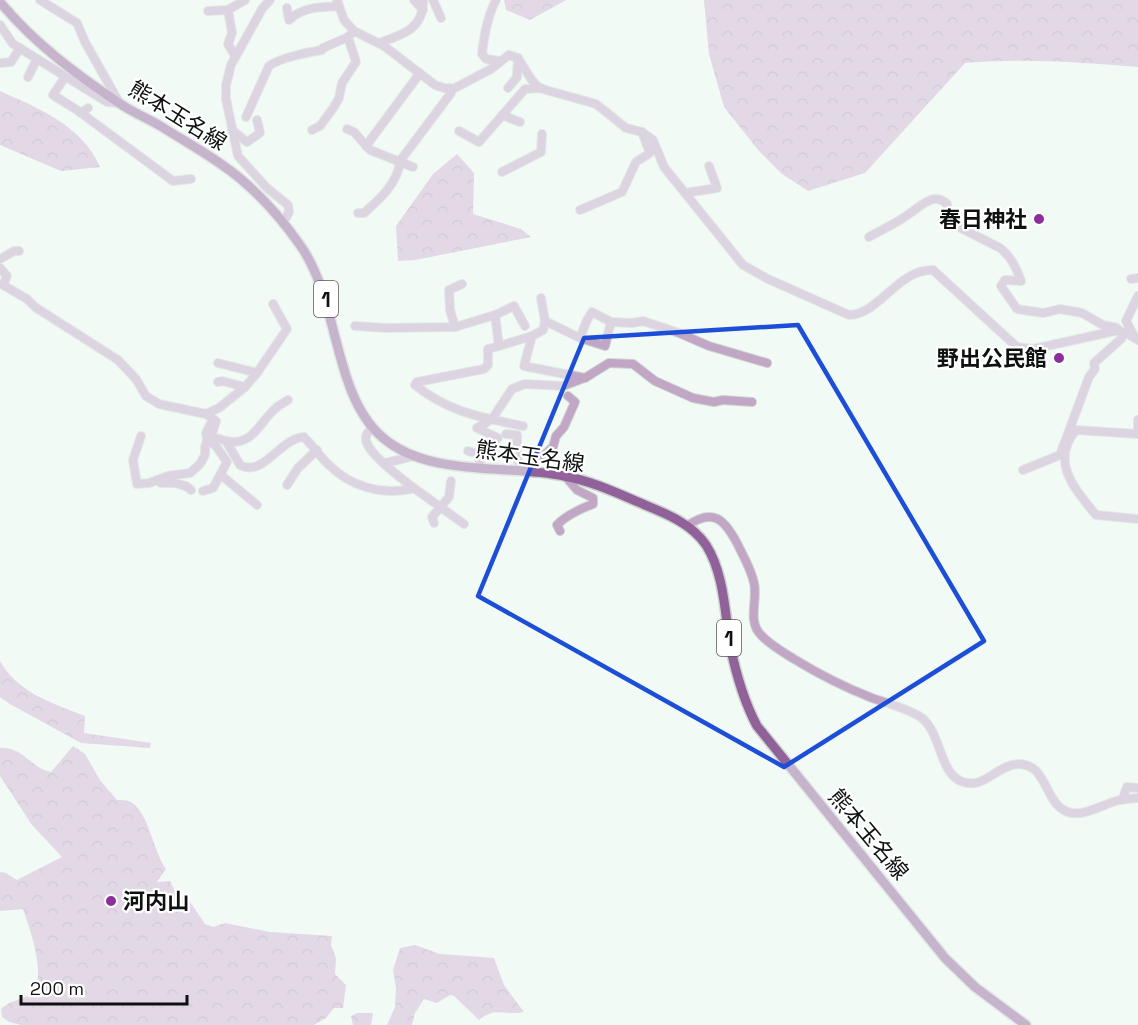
<svg xmlns="http://www.w3.org/2000/svg" width="1138" height="1025" viewBox="0 0 1138 1025" font-family="'Space Grotesk','Noto Sans JP',sans-serif">
  <style>
    .forest { fill: url(#forest-crowns) }
    .lines { fill: none; stroke-linecap: round; stroke-linejoin: round }
    .minor-casing { stroke: #ced5d0; stroke-width: 10 }
    .major-casing { stroke: #ced5d0; stroke-width: 12 }
    .minor { stroke: #c1a6c5; stroke-width: 8 }
    .major { stroke: #916199; stroke-width: 9 }
    .marked { fill: none; stroke: #1d4ed8; stroke-width: 4.5; stroke-linejoin: round }
    .poi-dot { fill: #8b2f9a; stroke: #fff; stroke-width: 2 }
    .labels { text-anchor: middle; dominant-baseline: central; stroke-width: 4.5; stroke-linejoin: round; paint-order: stroke }
    .shield { fill: #fff; stroke: #575858; stroke-width: 1.5 }
    .shield-label { font-size: 21px; font-weight: bold; fill: #0f1110 }
    .street-label { font-size: 22px; fill: #0f1110; stroke: #fff }
    .poi-label { font-size: 22px; font-weight: bold; fill: #0f1110; stroke: #fff; text-anchor: end }
  </style>
  <defs>
    <pattern id="forest-crowns" width="20" height="18" patternUnits="userSpaceOnUse" patternTransform="scale(1.5)"><rect width="20" height="18" fill="#ceb0d2"/><path d="M2 6a3 3 0 1 1 6 0M12 15a3 3 0 1 1 6 0" fill="none" stroke="#b096b3"/></pattern>
  </defs>
  <rect width="100%" height="100%" fill="#f2faf5"/>
  <g class="forest">
    <path d="M504 0H566L530 20 506 10Z"/>
    <path d="M704 0H1138V67C1079 62 1024 58 965 63L865 173 808 191 782 174 759 151 724 107 709 54Z"/>
    <path d="M0 91C38 108 83 126 100 167L61 171 0 145Z"/>
    <path d="M457 154 474 173 473 214 521 229 531 237 415 260 398 261 396 226 433 174Z"/>
    <path d="M0 661C18 693 52 703 85 716L84 733 151 743 150 748 81 743 10 704 0 697Z"/>
    <path d="M73 746 85 754 100 780 117 800C121 800 127 800 131 802 149 813 153 851 166 869L157 882 170 881 175 891 188 899 205 924 213 927 225 923 270 932 332 936 331 945 336 958 335 974 346 985 343 1008H334L326 1018 314 1025H21L9 1022 2 1017 1 1009 9 1003 34 994C45 971 31 932 23 909L0 911V872L6 873 17 880 62 857 32 825 0 776V748C22 746 29 767 51 772Z"/>
    <path d="M415 945 440 954 494 958 504 985 524 1012C505 1016 495 1006 479 1020L454 996 450 995 437 1003 424 999 415 1013 412 1025H387L395 1007 396 988 393 970 400 948Z"/>
    <path d="M357 1013H373L371 1025H353L351 1016Z"/>
  </g>
  <g class="lines">
    <g class="minor-casing">
      <g id="minor">
        <path d="M40 0 77 23 85 42 120 104"/>
        <path d="M270 0 262 9 231 65 226 85V99L238 156 267 188 288 205 289 212 283 223"/>
        <path d="M337 0 344 20 354 31 384 46 435 85 444 88 453 89 491 69 509 55 518 58 531 79 539 88 596 104 626 128 642 132 653 140 664 167 743 265 768 279 849 315C880 314 898 269 933 270L1017 347 1033 349 1115 331 1125 332 1138 340"/>
        <path d="M414 0 423 10"/>
        <path d="M433 0 441 18"/>
        <path d="M496 0C487 17 484 35 482 54L486 59 500 61"/>
        <path d="M287 8 289 20C304 6 319 8 338 6"/>
        <path d="M228 10 232 33 228 44 235 56"/>
        <path d="M208 11 228 10 245 0"/>
        <path d="M0 25 13 44 107 102 119 103"/>
        <path d="M379 43C402 35 424 29 423 0"/>
        <path d="M0 63 11 62 20 48"/>
        <path d="M28 77 37 59"/>
        <path d="M65 77 53 95 77 110 173 181 191 179"/>
        <path d="M508 88 517 77 518 58"/>
        <path d="M81 113 88 108"/>
        <path d="M502 115 520 122"/>
        <path d="M246 117 269 66C279 58 309 52 322 50L323 48 348 37"/>
        <path d="M347 129 354 132 370 150 413 167"/>
        <path d="M232 130 247 142 260 133 257 120"/>
        <path d="M312 130 320 126 334 107 339 98 342 83 356 62 348 37 351 34"/>
        <path d="M459 131 479 142 525 89 541 88"/>
        <path d="M366 146 420 73"/>
        <path d="M502 172 541 152 542 134"/>
        <path d="M685 193 717 188 709 166"/>
        <path d="M580 210 622 192 636 162 650 153 642 132"/>
        <path d="M358 213H364C380 199 398 183 400 161L451 93 450 88"/>
        <path d="M869 237C881 230 895 224 906 216 918 209 933 190 947 204L948 216 953 224 1000 248C1011 256 1017 269 1021 281L1005 280 1001 286 1017 309 1043 313 1060 309 1082 313 1103 325 1117 328 1119 330"/>
        <path d="M0 259 14 251H19"/>
        <path d="M0 268 7 276 3 285 27 299 35 307 118 360 136 379 146 396 159 404 206 414"/>
        <path d="M1131 279 1138 278"/>
        <path d="M495 315 499 346 488 349V365L484 369 417 382 415 385C450 413 481 417 523 426"/>
        <path d="M545 321 580 338 587 320 592 312 611 322 605 346 580 338"/>
        <path d="M611 322 632 323 643 321 679 333 709 346 767 363"/>
        <path d="M355 326 386 328 455 327 495 315 514 306 525 326"/>
        <path d="M455 327 450 310 449 290 462 284"/>
        <path d="M532 336 543 330 545 321 541 298"/>
        <path d="M1134 336 1126 321 1138 296"/>
        <path d="M499 346 532 336 524 366 585 378 609 363 633 364 655 381 693 398 714 402 723 400 752 402"/>
        <path d="M218 363 257 373 245 387"/>
        <path d="M257 373 287 329 273 304"/>
        <path d="M218 382 222 381 245 387 219 408 206 414 216 421 212 434 213 437 226 441 240 465C263 478 280 438 304 437 313 446 320 457 329 465 351 487 381 495 411 489V486C400 477 368 454 366 440 365 434 369 431 373 427"/>
        <path d="M1138 420V430"/>
        <path d="M506 434 517 435V460L527 471 553 447 556 436 564 427 575 402 568 396"/>
        <path d="M1138 434 1076 430C1049 462 1076 490 1096 515L1138 519"/>
        <path d="M141 436 133 460 137 484 149 483 168 476 190 473 200 464 205 455V447L207 440"/>
        <path d="M498 438 477 428 492 419 512 389 525 384 563 386 584 378"/>
        <path d="M226 441C253 447 259 422 276 408 279 405 284 403 288 400"/>
        <path d="M468 451 478 454 481 467"/>
        <path d="M385 463 414 456"/>
        <path d="M1023 470 1060 455 1089 377 1095 369 1094 363 1121 339 1125 332"/>
        <path d="M221 475 257 505"/>
        <path d="M157 480 161 483H174L186 486 191 490"/>
        <path d="M287 485 298 468 317 450"/>
        <path d="M411 486 464 524"/>
        <path d="M203 491 213 488 227 462 216 446 207 440 206 433 211 423"/>
        <path d="M434 523 432 517 449 497 451 481"/>
        <path d="M687 526C714 507 725 520 738 545 744 558 751 569 754 583 758 600 747 621 761 635 770 645 783 652 794 659 820 675 844 687 872 698 887 703 905 708 919 716 942 730 938 774 963 782 985 789 997 765 1018 764 1050 764 1043 808 1072 813 1086 815 1102 805 1116 801 1123 799 1130 799 1138 798"/>
        <path d="M560 531 557 525C566 515 580 509 593 504V498L577 490 565 476"/>
        <path d="M1125 799 1124 795 1127 787 1138 788"/>
      </g>
    </g>
    <g class="major-casing">
      <path id="major" d="M0 2C35 44 77 75 122 105 134 113 149 119 162 127 189 144 219 160 243 181 264 199 284 222 300 245 340 301 332 393 382 437 429 478 507 464 564 476 592 481 619 494 645 505 667 514 692 524 706 545 724 573 725 613 730 645 736 674 743 700 757 726L945 958 975 987 1026 1025"/>
    </g>
    <use href="#minor" class="minor"/>
    <use href="#major" class="major"/>
  </g>
  <path d="M0 0H1138V1025H0ZM798 325 984 641 784 767 478 596 584 338Z" fill="#f2faf5" fill-opacity=".55" fill-rule="evenodd"/>
  <path class="marked" d="M798 325 984 641 784 767 478 596 584 338Z"/>
  <g class="poi-dot">
    <circle cx="1039" cy="219" r="6"/>
    <circle cx="1059" cy="358" r="6"/>
    <circle cx="111" cy="901" r="6"/>
  </g>
  <g class="labels">
    <g class="shield">
      <rect x="314" y="281" width="24" height="36" rx="4.5"/>
      <rect x="717" y="620" width="24" height="36" rx="4.5"/>
    </g>
    <g class="shield-label">
      <text x="326" y="299">1</text>
      <text x="729" y="638">1</text>
    </g>
    <g class="street-label">
      <text transform="translate(178 115) rotate(32)">熊本玉名線</text>
      <text transform="translate(530 456) rotate(8)">熊本玉名線</text>
      <text transform="translate(869 834) rotate(50)">熊本玉名線</text>
    </g>
    <g class="poi-label">
      <text x="1027" y="219">春日神社</text>
      <text x="1047" y="358">野出公民館</text>
      <text x="123" y="901" text-anchor="start">河内山</text>
    </g>
  </g>
  <path d="M21 995v9h166v-9" fill="none" stroke="#0f1110" stroke-width="3"/>
  <text x="30" y="995" font-size="18" fill="#0f1110" stroke="#ffffff" stroke-width="4.5" paint-order="stroke">200 m</text>
</svg>
